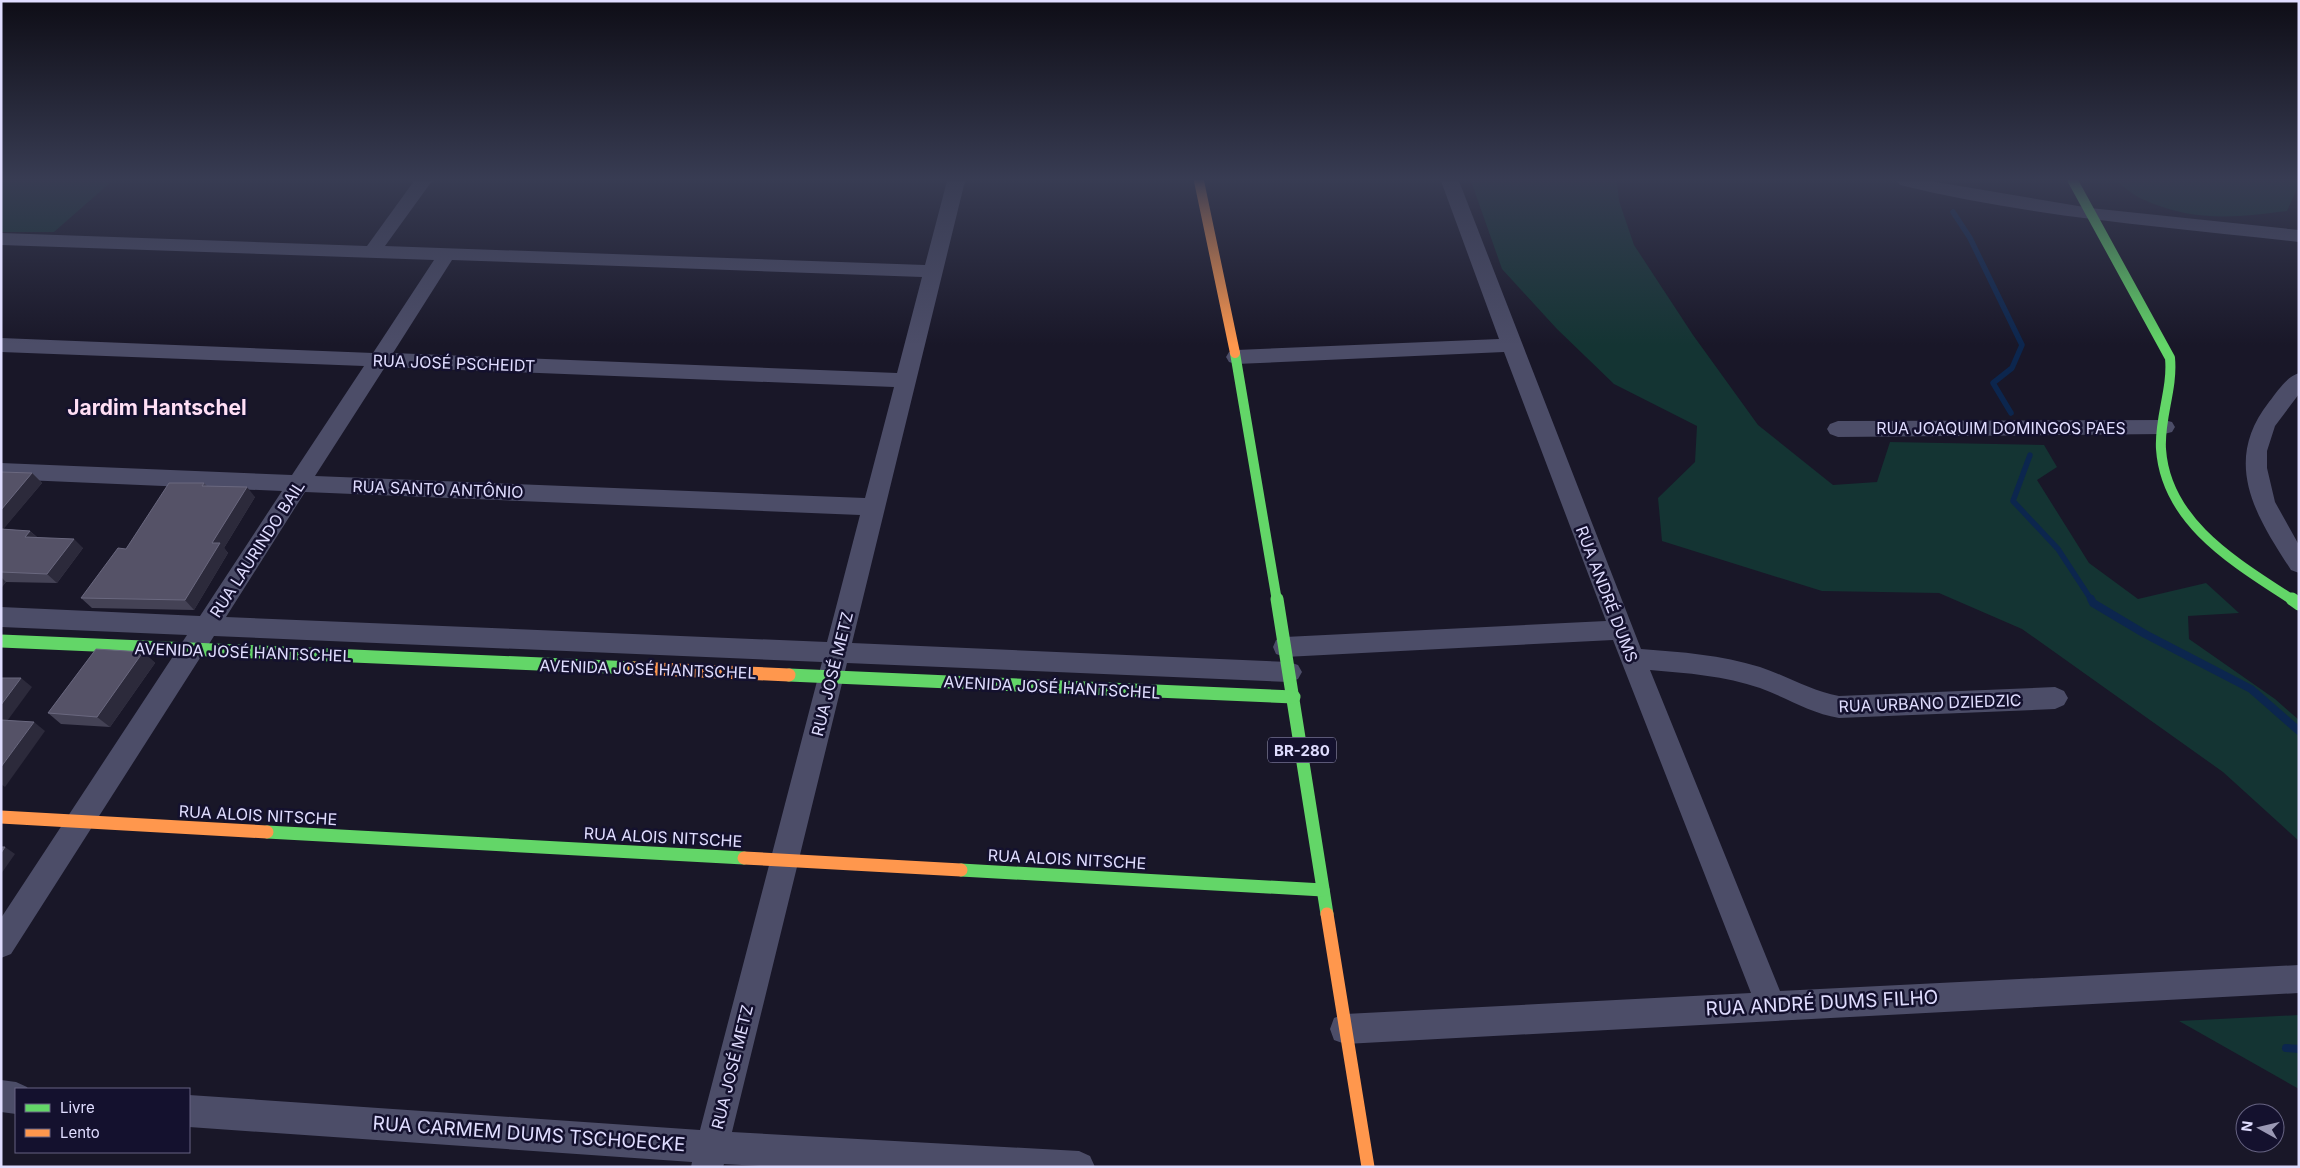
<svg xmlns="http://www.w3.org/2000/svg" width="2300" height="1168" viewBox="0 0 2300 1168" font-family="Inter,sans-serif">
  <style>
    .green { fill: #143433 }
    .lines { fill: none; stroke-linecap: round; stroke-linejoin: round }
    .stream-far1 { stroke: #0c264e; stroke-width: 5.5 }
    .stream { stroke: #0c264e; stroke-width: 8 }
    .street { fill: #4c4d68; fill-rule: evenodd }
    .fast-far1 { stroke: #63d668; stroke-width: 10 }
    .fast { stroke: #63d668; stroke-width: 13 }
    .slow-far1 { stroke: #ff974d; stroke-width: 10 }
    .slow { stroke: #ff974d; stroke-width: 13 }
    .wall { fill: #444255 }
    .shaded-wall { fill: #2c2a3b }
    .building { fill: #555267; stroke: #6a687f }
    .labels { text-anchor: middle; dominant-baseline: central; stroke-width: 5; stroke-linejoin: round; paint-order: stroke }
    .shield { fill: #14112e; stroke: #a3a0c0; stroke-width: 1 }
    .shield-label { font-size: 15px; font-weight: bold; fill: #e0ddff }
    .street-label { font-size: 16px; fill: #e0ddff; stroke: #14112e }
    .near-street-label { font-size: 19px; fill: #e0ddff; stroke: #14112e }
    .district-label { font-size: 21px; font-weight: bold; fill: #ffdff5; stroke: #14112e }
  </style>
  <rect width="100%" height="100%" fill="#191728"/>
  <g class="green">
    <path d="M1 181H112L54 232H1Z"/>
    <path d="M1471 181H1617L1619 201 1634 245 1693 335 1758 425 1833 485 1877 482 1890 442 2044 445 2057 467 2037 480 2089 563 2138 599 2206 583 2239 613 2188 616 2189 639 2275 699 2299 720V841L2223 772 2022 629 1939 593 1822 591 1662 541 1658 498 1695 462 1697 426 1614 384 1557 329 1502 269Z"/>
    <path d="M2116 181H2299V184L2287 211C2235 218 2192 222 2142 199 2133 195 2124 187 2116 181Z"/>
    <path d="M2299 1015V1089L2179 1021Z"/>
  </g>
  <g class="lines">
    <g class="stream-far1">
      <path d="M1953 212 1970 238 2022 345 2012 368 1993 383 2011 413"/>
      <path d="M2030 455 2013 501 2058 549 2092 601"/>
    </g>
    <g class="stream">
      <path d="M2091 599 2093 603 2145 634 2251 689 2299 731"/>
      <path d="M2286 1048 2299 1049"/>
    </g>
    <g class="street">
      <path d="M414 181H432L385 246 925 265 947 181H965L852 643 1289 662 1298 665 1302 672 1298 679 1289 682 847 663 732 1132 1079 1151 1090 1156 1095 1167H778L724 1164 723 1167H691L692 1162 189 1127V1095L700 1130 822 662 214 636 11 954 1 958V918L187 635 1 627V607L200 616 282 491 1 479V463L292 475 364 366 1 352V338L373 353 434 260 1 245V233L367 246ZM452 260 922 277 897 373 393 353ZM385 367 894 387 865 498 315 476ZM305 492 860 515 827 642 226 617Z"/>
      <path d="M1441 181H1459L1641 649C1682 652 1721 655 1760 667 1787 676 1811 691 1839 696L2055 687 2064 691 2068 698 2064 705 2055 709 1839 718C1810 713 1787 698 1760 688 1725 676 1687 673 1650 670L1780 991 2299 965V993L1345 1044 1334 1040 1330 1029 1334 1018 1345 1014 1751 993 1613 640 1285 657 1276 654 1273 647 1276 640 1285 637 1606 621 1504 352 1236 364 1229 362 1226 357 1229 352 1236 350 1499 339Z"/>
      <path d="M1897 181H1930L2090 208 2299 230V242C2166 227 2030 217 1900 185Z"/>
      <path d="M2299 373V394L2275 426 2267 451V468L2275 502 2299 545V573L2291 570C2255 515 2222 462 2269 402 2277 392 2286 377 2299 373Z"/>
      <path d="M2164 420 2172 422 2175 427 2172 432 2164 434 1838 437 1830 434 1827 429 1830 424 1838 421Z"/>
      <path d="M1 1080 16 1082 27 1087 28 1089H16V1114L1 1112Z"/>
    </g>
    <g class="fast-far1">
      <path d="M2073 181 2170 358C2173 389 2159 418 2161 449 2166 524 2238 564 2294 601"/>
      <path d="M1235 353 1277 601"/>
    </g>
    <g class="fast">
      <path d="M1277 599 1327 914"/>
      <path d="M2292 599 2299 604"/>
      <path d="M1 641 634 668"/>
      <path d="M789 675 1294 697"/>
      <path d="M267 832 744 858"/>
      <path d="M961 870 1323 890"/>
    </g>
    <path class="slow-far1" d="M1199 181 1235 353"/>
    <g class="slow">
      <path d="M634 668 789 675"/>
      <path d="M1 817 267 832"/>
      <path d="M744 858 961 870"/>
      <path d="M1327 914 1368 1167"/>
    </g>
  </g>
  <g class="wall">
    <path d="M1 472 32 473 42 483 3 529 30 531 37 537 83 548 57 583 6 582 1 588Z"/>
    <path d="M204 483 207 486 255 497 224 548 228 553 194 610 92 608 81 598 126 549Z"/>
    <path d="M143 652 155 663 110 727 61 724 48 713Z"/>
  </g>
  <g class="shaded-wall">
    <path d="M32 473 42 483 1 532V510Z"/>
    <path d="M247 487 255 497 224 548 228 553 194 610 185 600 212 543Z"/>
    <path d="M30 531 40 540 25 537Z"/>
    <path d="M74 539 83 548 57 583 47 574Z"/>
    <path d="M1 577 6 582 1 588Z"/>
    <path d="M143 652 155 663 110 727 97 717Z"/>
    <path d="M21 678 32 687 2 728 1 705Z"/>
    <path d="M34 722 45 731 5 787 1 784V767Z"/>
    <path d="M5 847 15 854 1 874V853Z"/>
  </g>
  <g class="building">
    <path d="M1 472 32 473 1 510Z"/>
    <path d="M169 483H204L202 486 247 487 212 543H220L185 600 81 598 118 548 126 549Z"/>
    <path d="M1 529 30 531 25 537 74 539 47 574 1 572Z"/>
    <path d="M96 649 143 652 97 717 48 713Z"/>
    <path d="M1 678H21L1 705Z"/>
    <path d="M1 720 34 722 1 767Z"/>
    <path d="M1 847H5L1 853Z"/>
  </g>
  <linearGradient id="sky" x2="0" y2="1"><stop stop-color="#0e0d16"/><stop offset="0.52" stop-color="#383c53"/><stop offset="1" stop-color="#383c53" stop-opacity="0"/></linearGradient>
  <rect width="2300" height="345" fill="url(#sky)"/>
  <g class="labels">
    <rect class="shield" x="1268" y="737.5" width="68" height="25" rx="4"/>
    <g class="shield-label">
      <text x="1302" y="750">BR-280</text>
    </g>
    <g class="street-label">
      <text transform="translate(454 363) rotate(2)">RUA JOSÉ PSCHEIDT</text>
      <text x="2001" y="428">RUA JOAQUIM DOMINGOS PAES</text>
      <text transform="translate(438 489) rotate(2)">RUA SANTO ANTÔNIO</text>
      <text transform="translate(257 549) rotate(-57)">RUA LAURINDO BAIL</text>
      <text transform="translate(1607 594) rotate(69)">RUA ANDRÉ DUMS</text>
      <text transform="translate(243 652) rotate(2)">AVENIDA JOSÉ HANTSCHEL</text>
      <text transform="translate(648 669) rotate(2)">AVENIDA JOSÉ HANTSCHEL</text>
      <text transform="translate(832 674) rotate(-76)">RUA JOSÉ METZ</text>
      <text transform="translate(1052 687) rotate(3)">AVENIDA JOSÉ HANTSCHEL</text>
      <text transform="translate(1930 703) rotate(-2)">RUA URBANO DZIEDZIC</text>
      <text transform="translate(258 815) rotate(3)">RUA ALOIS NITSCHE</text>
      <text transform="translate(663 837) rotate(3)">RUA ALOIS NITSCHE</text>
      <text transform="translate(1067 859) rotate(3)">RUA ALOIS NITSCHE</text>
      <text transform="translate(732 1067) rotate(-76)">RUA JOSÉ METZ</text>
    </g>
    <g class="near-street-label">
      <text transform="translate(1822 1003) rotate(-3)">RUA ANDRÉ DUMS FILHO</text>
      <text transform="translate(529 1134) rotate(4)">RUA CARMEM DUMS TSCHOECKE</text>
    </g>
    <g class="district-label">
      <text x="157" y="407">Jardim Hantschel</text>
    </g>
  </g>
  <rect width="2300" height="1168" fill="none" stroke="#e0ddff" stroke-width="5"/>
  <rect x="15" y="1088" width="175" height="65" fill="#14112e" stroke="#666382"/>
  <rect x="25" y="1104" width="25" height="8" fill="#63d668" stroke="#666382"/>
  <text x="60" y="1113" font-size="15" fill="#e0ddff">Livre</text>
  <rect x="25" y="1129" width="25" height="8" fill="#ff974d" stroke="#666382"/>
  <text x="60" y="1138" font-size="15" fill="#e0ddff">Lento</text>
  <g transform="translate(2260 1128) rotate(278)"><circle r="24" fill="#14112e" stroke="#666382"/>
  <path d="M0-4L9 19L0 12L-9 19Z" fill="#9a98b4"/>
  <text y="-8" font-size="14" font-weight="bold" text-anchor="middle" fill="#e0ddff">N</text>
  </g>
</svg>
